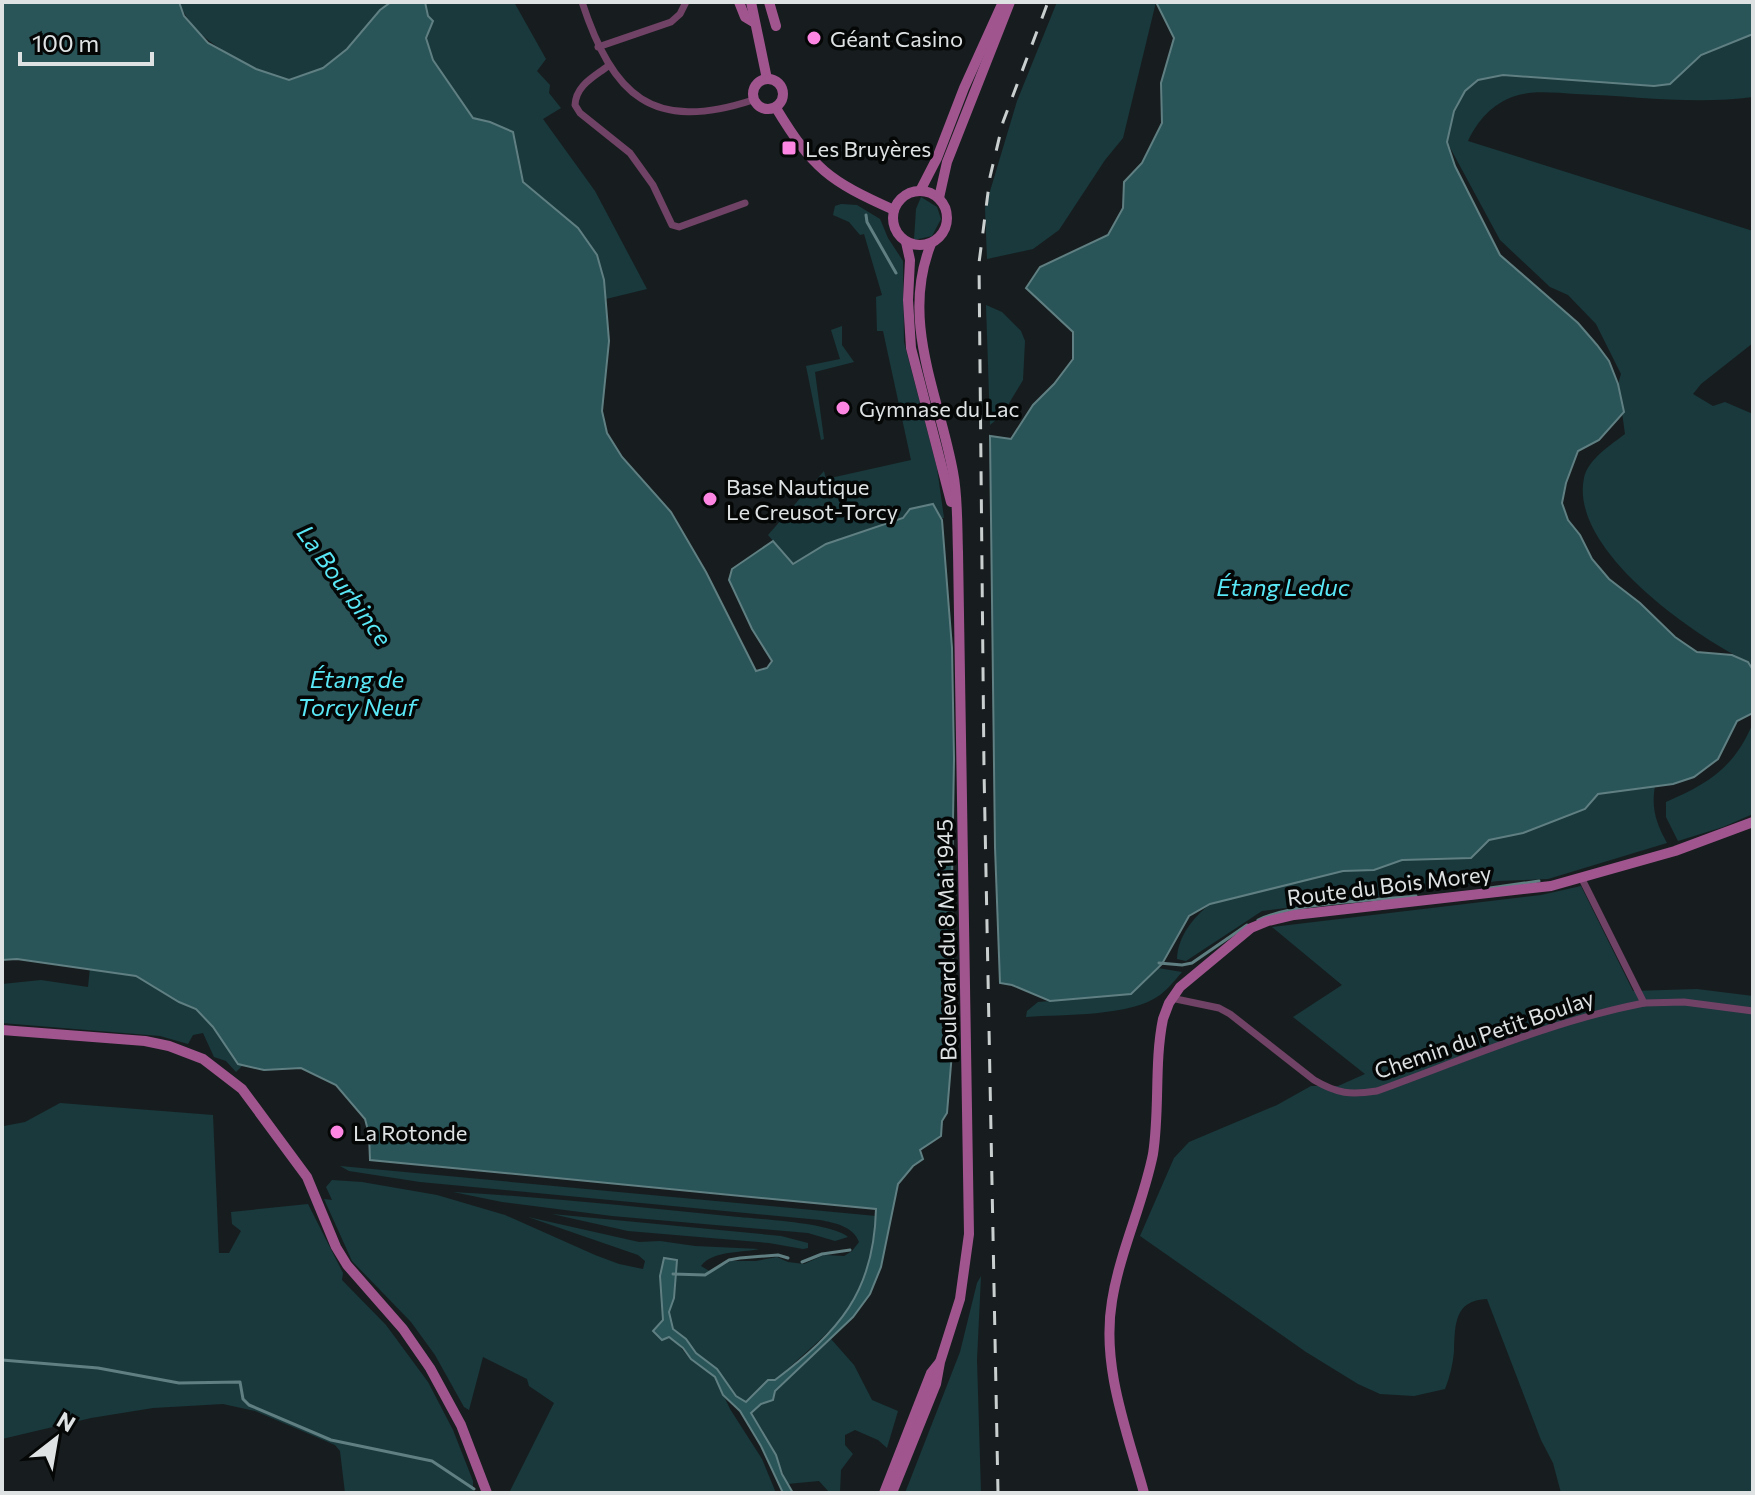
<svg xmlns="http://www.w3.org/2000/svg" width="1755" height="1495" viewBox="0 0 1755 1495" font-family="Commissioner,sans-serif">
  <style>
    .green { fill: #19393d }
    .water { fill: #295458; stroke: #5f7f82; stroke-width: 2 }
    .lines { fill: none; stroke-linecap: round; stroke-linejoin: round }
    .stream { stroke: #5f7f82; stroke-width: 3 }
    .street { stroke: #704265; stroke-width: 7 }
    .secondary { stroke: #a0558f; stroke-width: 10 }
    .rail { stroke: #c9cecf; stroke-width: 3; stroke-dasharray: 14 14; stroke-linecap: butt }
    .poi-dot { fill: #fd86e3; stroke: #050707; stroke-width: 3 }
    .labels { text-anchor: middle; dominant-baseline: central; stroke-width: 7; stroke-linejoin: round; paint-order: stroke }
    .poi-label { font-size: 22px; fill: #dee2e3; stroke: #050707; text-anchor: start }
    .street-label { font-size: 22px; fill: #dee2e3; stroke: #050707 }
    .water-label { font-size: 24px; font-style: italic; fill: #5ae7f5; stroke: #050707 }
  </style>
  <rect width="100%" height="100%" fill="#171d1e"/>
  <g class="green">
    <path d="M179 2H391C374 15 363 32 349 47 335 62 312 78 291 80 276 81 247 64 234 57 210 43 190 29 179 2Z"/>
    <path d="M425 2H514L546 59 537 71 550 85 549 93 561 108 543 119 595 191 647 289 606 299 604 280 523 182 513 132 490 122 473 118C457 95 432 69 426 40 424 28 427 15 425 2Z"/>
    <path d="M1057 2H1156L1123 138 1105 160 1059 230 1033 249 987 259 985 208 1017 101Z"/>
    <path d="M1753 34V97C1694 105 1635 96 1576 94 1557 93 1533 90 1515 96 1492 104 1478 120 1468 141L1753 231V343L1701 384 1693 394 1713 406 1725 402 1753 414V670L1748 662C1693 635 1569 549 1584 478 1588 459 1611 445 1625 434L1618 384 1621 374 1596 324 1568 295 1550 287 1500 240 1447 142C1449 121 1456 95 1475 82 1501 65 1619 83 1654 86L1670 84 1701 55Z"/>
    <path d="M921 197 937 207 941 219 932 236 914 240 916 209Z"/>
    <path d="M841 204 857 205 880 219 888 238 903 261 904 342 937 468 944 518H903L826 544 793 564 768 535 824 471 826 479 911 460 883 331H877L876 297 882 295 864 234 860 235 849 222 833 215 835 206Z"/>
    <path d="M986 305 1002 312 1021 331 1025 341 1023 380 1002 415 990 425Z"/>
    <path d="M842 326V345L854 362 815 372 824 439 821 440 806 366 840 359 831 330Z"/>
    <path d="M1753 723V814L1723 827 1678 841 1666 817V802C1709 783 1734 768 1753 723Z"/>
    <path d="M1655 786C1651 808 1656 823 1667 843L1548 879 1498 881 1262 911 1186 961 1177 959C1178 936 1193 918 1210 904L1343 871 1374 870 1402 860 1471 858 1489 840 1523 833 1585 809 1598 794Z"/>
    <path d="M1581 886 1633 991 1697 989 1753 996V1493H1561L1553 1463 1541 1440 1487 1299C1454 1300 1455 1325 1454 1351 1453 1364 1450 1376 1445 1389L1414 1396 1380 1394 1358 1384 1306 1352 1140 1236 1174 1158 1189 1142 1277 1105 1311 1086H1338L1365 1074 1293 1017 1342 985 1272 927 1541 895Z"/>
    <path d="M90 968 136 976 179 1002 196 1009 213 1027 238 1064 243 1065 236 1072 226 1061 214 1057 203 1033 193 1035 188 1044 160 1036 2 1023V984L41 980 88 987Z"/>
    <path d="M1158 968 1182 972C1175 980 1168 989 1160 995 1130 1017 1064 1014 1026 1017L1027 1011 1038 1002 1131 994Z"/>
    <path d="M60 1103 213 1115 219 1253H229L241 1231 232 1224 231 1212 308 1204 343 1273 342 1280 386 1325 428 1382 453 1430 473 1481V1493H345L340 1451 335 1445 255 1411 223 1404 153 1408 91 1418 2 1439V1131L4 1126 25 1122Z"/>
    <path d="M340 1166 876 1216C869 1303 843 1319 782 1374L774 1380H768L746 1403 736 1396 717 1369 696 1353 686 1339 673 1329 669 1312 677 1261 664 1258 660 1276 663 1320 654 1331 675 1341 691 1360 715 1377 730 1409 762 1459 776 1493H509L554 1403 529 1386 527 1379 483 1357 469 1410 464 1407 435 1355 411 1322 352 1261 324 1199 332 1200 326 1187 332 1180 362 1182 437 1195 505 1215 595 1255 619 1264 643 1269 645 1261 638 1255 528 1217 639 1242 660 1241 695 1246 759 1249C742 1253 713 1250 701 1266L711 1272 731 1261H756L777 1257 788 1262 804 1264 824 1255 844 1256 852 1251 859 1242C853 1226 835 1223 820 1220L420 1182 349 1171Z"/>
    <path d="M453 1192C545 1197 637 1207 728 1216 754 1219 831 1222 848 1237L835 1241 808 1233 612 1216 502 1202Z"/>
    <path d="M552 1214 781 1236 808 1243V1248L803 1249 769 1243 628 1231Z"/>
    <path d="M981 1276 977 1360 981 1493H905L960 1352 977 1283Z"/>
    <path d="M831 1339 854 1365 872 1400 898 1411 887 1448 878 1440 855 1430 845 1435V1445L853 1454 841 1470 840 1492H829L819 1481 787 1484 776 1455 750 1413 761 1404 773 1400 775 1391Z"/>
  </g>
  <g class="water">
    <path d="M2 2H179L184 16 208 43 256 69 289 80 323 68 347 49 380 10 391 2H425L428 16 433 21 426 38 433 60 473 118 490 122 513 132 523 182 578 228 597 255 604 280 609 341 602 411 607 433 622 457 671 512 706 572 756 671 767 668 772 661 752 629 729 580 732 569 773 541 793 564 826 544 903 518 910 509 933 504 942 520 952 648 954 759 952 880 954 1028 947 1113 942 1121 941 1136 920 1150 923 1159 913 1166 898 1184 881 1267 870 1294 853 1317 775 1391 773 1400 761 1404 751 1413 776 1455 782 1474 793 1493H783L761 1446 740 1411 723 1395 715 1377 691 1359 683 1348 669 1337 662 1340 653 1331 663 1320 660 1276 664 1258 677 1260 674 1298 669 1312 673 1329 686 1339 696 1353 717 1369 736 1396 746 1402 768 1380H775C839 1331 874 1293 876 1209L370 1160 369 1134 365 1119 336 1085 301 1068 264 1070 238 1064 213 1027 196 1009 179 1002 136 976 17 959 2 960Z"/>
    <path d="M1156 2H1753V34L1701 55 1670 84 1654 86 1503 75 1478 80 1465 91 1454 111 1447 142 1455 166 1500 255 1578 323 1597 345 1609 361 1618 384 1624 412 1599 440 1578 451 1566 483 1562 503 1568 520 1580 535 1592 559 1609 579 1640 603 1675 637 1697 652 1732 655 1748 662 1753 670V713L1737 721 1718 759 1694 777 1673 784 1598 794 1585 809 1523 833 1489 840 1471 858 1402 860 1374 870 1343 871 1210 904 1189 916 1162 964 1131 994 1050 1001 1012 985 1000 983 995 847 990 436 1011 439 1033 405 1054 384 1073 359V332L1026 288 1040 267 1108 235 1123 208 1124 182 1142 163 1162 123 1161 83 1174 38Z"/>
  </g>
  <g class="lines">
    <g class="stream">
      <path d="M866 215 867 222 896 273"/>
      <path d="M1483 889 1539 881"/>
      <path d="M1258 920C1296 902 1372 901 1416 896"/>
      <path d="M1159 963 1182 965 1192 963 1247 925"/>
      <path d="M802 1262 822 1254 850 1250"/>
      <path d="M673 1274 705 1275 729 1260 740 1258 778 1255 788 1258"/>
      <path d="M2 1360 98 1368 179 1383 240 1382 243 1399 249 1405 331 1440 432 1461 474 1489"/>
    </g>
    <g class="street">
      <path d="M582 2C613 96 652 133 753 100"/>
      <path d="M598 47 671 22 680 14 686 2"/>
      <path d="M608 66C594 77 576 85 575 105L580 113 630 153 653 185 672 225 679 227 745 203"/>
      <path d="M1582 879 1644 1003 1684 1002 1753 1011"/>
      <path d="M1171 998 1219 1008 1230 1014 1314 1080C1338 1094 1350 1095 1377 1091 1465 1059 1552 1021 1644 1003"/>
    </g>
    <g class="secondary">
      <path d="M739 2 745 17 755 23"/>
      <path d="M751 2 767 79"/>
      <path d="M769 2 776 26"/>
      <circle cx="768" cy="94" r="15"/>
      <path d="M776 108C813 169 829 181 894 210"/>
      <circle cx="920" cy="218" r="27"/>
      <path d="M920 191 937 158 964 88 1003 2"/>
      <path d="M939 198 947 162 1010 2"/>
      <path d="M906 242 910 260 908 300 911 348 951 502"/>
      <path d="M2 1030 145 1041 169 1046 203 1059 242 1089 307 1177 336 1247 347 1265 403 1329 430 1368 461 1425 487 1493"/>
      <path d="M884 1493 931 1373 939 1363"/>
      <path d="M892 1493 936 1384 940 1362 960 1299 969 1234 958 552C957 526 958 497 953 472 939 395 900 321 931 244"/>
      <path d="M1144 1493C1127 1431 1101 1366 1112 1301 1120 1251 1143 1204 1153 1154 1160 1109 1154 1063 1163 1019L1169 1003 1180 987 1251 928 1268 921 1294 915 1551 886 1675 851 1753 822"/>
    </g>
    <path class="rail" d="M998 1493 984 770 979 263 990 177 1003 122 1048 2"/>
  </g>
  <g class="poi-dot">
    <circle cx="814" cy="38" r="8"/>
    <rect x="781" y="140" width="16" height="16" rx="4"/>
    <circle cx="843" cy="408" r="8"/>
    <circle cx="710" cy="499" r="8"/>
    <circle cx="337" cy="1132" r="8"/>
  </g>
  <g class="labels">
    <g class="poi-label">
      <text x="830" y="38">Géant Casino</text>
      <text x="805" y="148">Les Bruyères</text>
      <text x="859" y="408">Gymnase du Lac</text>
      <text x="726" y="486">Base Nautique<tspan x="726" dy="25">Le Creusot-Torcy</tspan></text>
      <text x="353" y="1132">La Rotonde</text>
    </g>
    <g class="street-label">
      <text transform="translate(1389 885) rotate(-7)">Route du Bois Morey</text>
      <text transform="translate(946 940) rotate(-91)">Boulevard du 8 Mai 1945</text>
      <text transform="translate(1484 1034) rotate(-19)">Chemin du Petit Boulay</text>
    </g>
    <g class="water-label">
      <text transform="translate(345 585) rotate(54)">La Bourbince</text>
      <text x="1283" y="586">Étang Leduc</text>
      <text x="357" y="678">Étang de<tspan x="357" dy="28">Torcy Neuf</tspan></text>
    </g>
  </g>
  <rect width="1755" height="1495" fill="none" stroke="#dee2e3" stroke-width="8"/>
  <g transform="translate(56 1439) rotate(31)" stroke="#050707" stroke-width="6" paint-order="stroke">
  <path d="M0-6L14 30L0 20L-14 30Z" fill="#dee2e3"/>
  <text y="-12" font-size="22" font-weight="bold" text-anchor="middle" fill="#dee2e3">N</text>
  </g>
  <path d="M20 52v12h132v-12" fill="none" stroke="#dee2e3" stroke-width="4"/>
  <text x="32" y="52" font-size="24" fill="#dee2e3" stroke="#050707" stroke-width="6" paint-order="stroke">100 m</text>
</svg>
